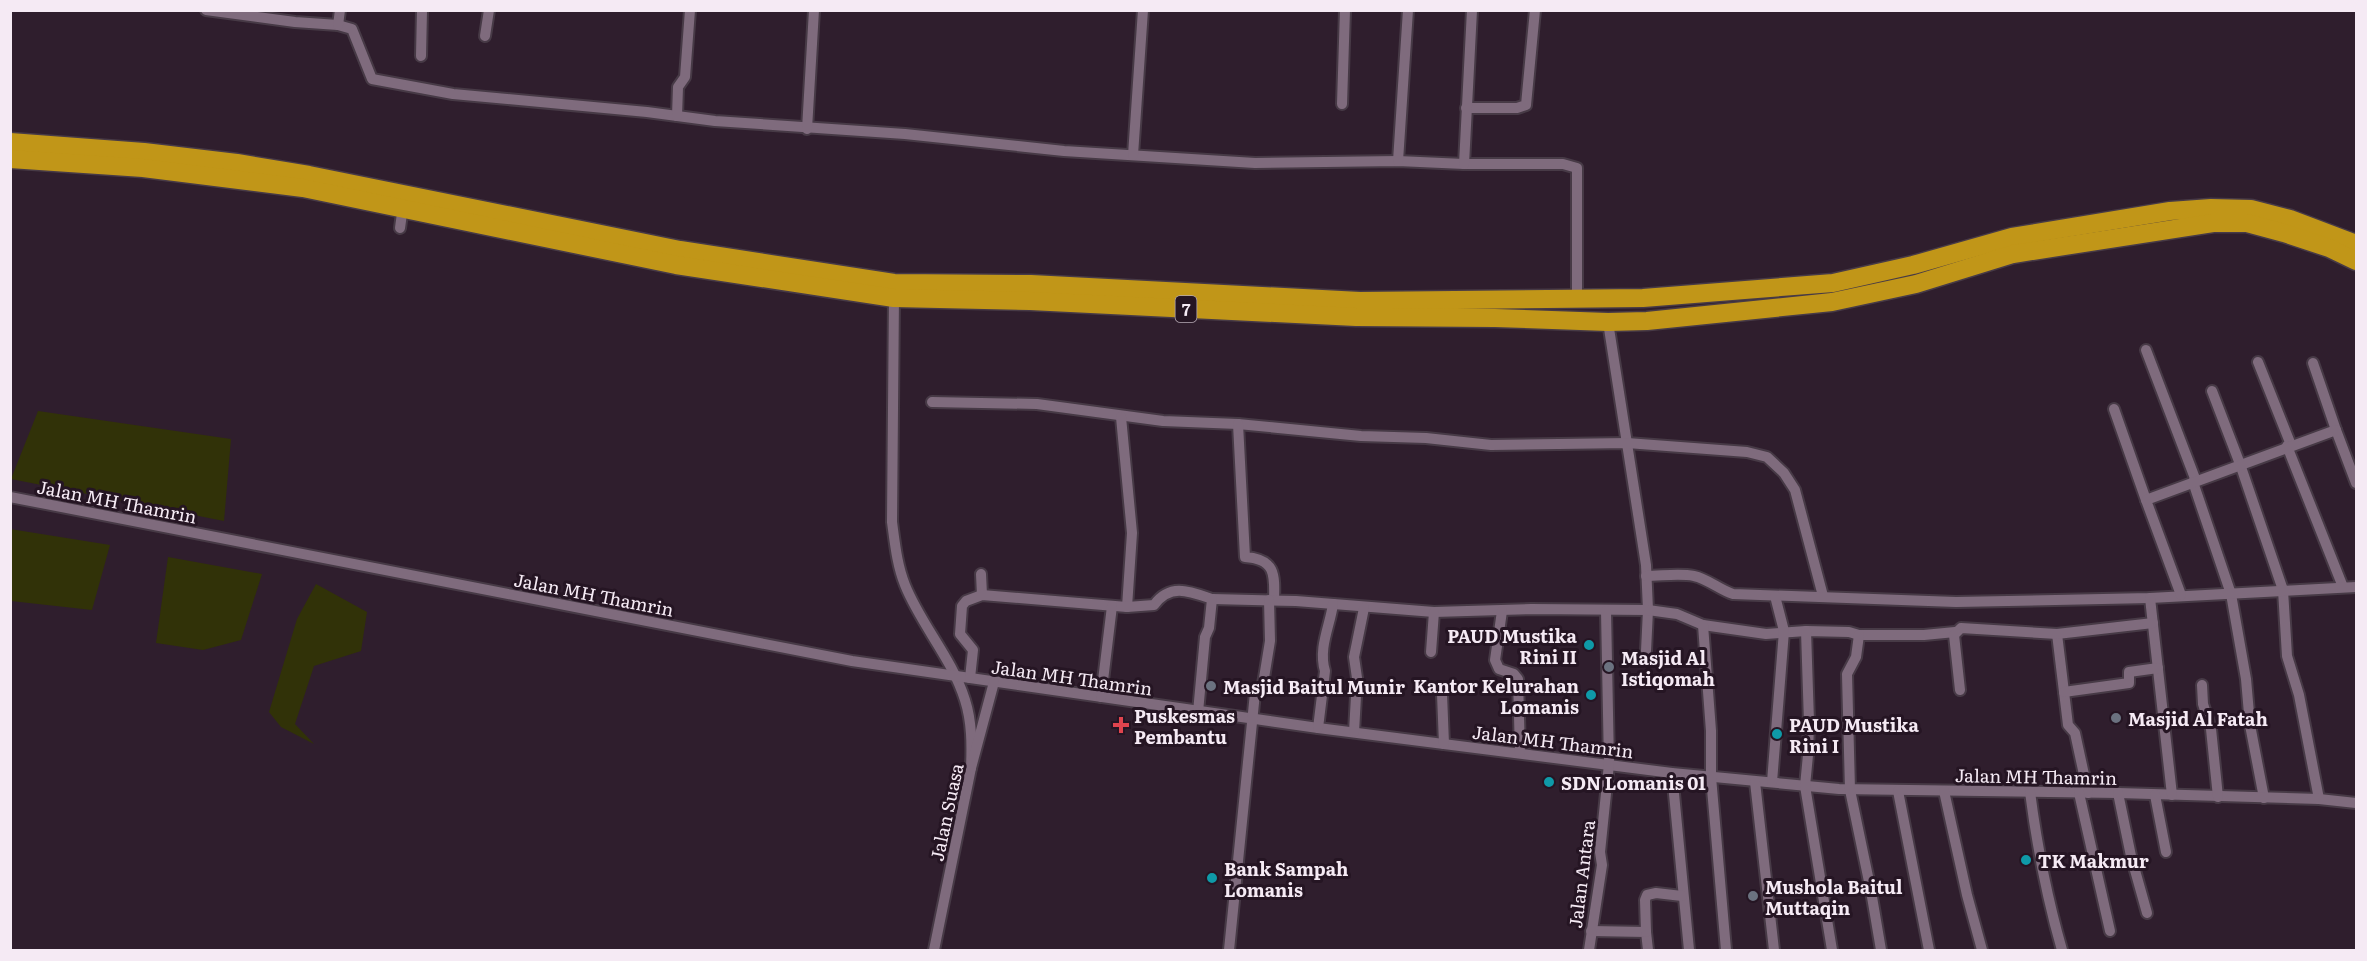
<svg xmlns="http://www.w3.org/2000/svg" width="2367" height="961" viewBox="0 0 2367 961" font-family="Literata,serif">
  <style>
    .green { fill: #313208 }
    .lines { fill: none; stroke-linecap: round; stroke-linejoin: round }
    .street-casing { stroke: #473a46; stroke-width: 14 }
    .highway-casing { stroke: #473a46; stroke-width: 21 }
    .street { stroke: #7f6b7d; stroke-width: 10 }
    .highway { stroke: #c19618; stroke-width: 18 }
    .culture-dot { fill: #0f9aa8; stroke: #251523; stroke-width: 2 }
    .worship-dot { fill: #6b7280; stroke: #251523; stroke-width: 2 }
    .health-dot { fill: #e0444e; stroke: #251523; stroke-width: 2 }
    .labels { text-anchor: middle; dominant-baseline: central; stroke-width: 6; stroke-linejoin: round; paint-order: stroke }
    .shield { fill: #251523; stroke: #b7aab5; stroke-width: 1.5 }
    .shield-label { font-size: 16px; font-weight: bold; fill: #f5eaf4 }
    .street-label { font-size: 18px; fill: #f5eaf4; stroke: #251523 }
    .poi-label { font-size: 18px; font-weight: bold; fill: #f5eaf4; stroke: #251523; text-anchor: start }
  </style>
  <rect width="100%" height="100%" fill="#2f1e2d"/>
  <g class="green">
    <path d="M38 411 231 439 224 521 11 479Z"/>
    <path d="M10 529 110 545 92 610 11 601Z"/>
    <path d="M168 557 262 574 241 640 203 650 156 643Z"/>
    <path d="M316 584 367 612 361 651 314 666 295 724 314 744 281 727 269 712 297 619Z"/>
  </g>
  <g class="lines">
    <g class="street-casing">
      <g id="street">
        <path d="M206 10 295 22 338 25 352 29 372 79 453 94 647 112 715 121 905 134 1064 151 1255 163 1398 161 1464 164H1563L1577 168V300"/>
        <path d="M338 25 340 10"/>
        <path d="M485 36 489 10"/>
        <path d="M421 56 422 10"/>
        <path d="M1342 104 1345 10"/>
        <path d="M1466 108H1517L1526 105 1535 10"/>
        <path d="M677 116 678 87 685 77 690 10"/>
        <path d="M807 129 814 10"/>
        <path d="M1133 155 1143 10"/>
        <path d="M1398 161 1408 10"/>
        <path d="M1464 164 1472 10"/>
        <path d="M400 228 403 206"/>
        <path d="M894 295 892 522C895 544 897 565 905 585 921 625 952 658 965 700 972 722 972 745 971 768"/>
        <path d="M1608 322 1646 565 1648 610 1646 651"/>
        <path d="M2146 350 2196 481"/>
        <path d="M2258 362 2291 445"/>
        <path d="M2313 363 2336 430"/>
        <path d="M2212 391 2240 464 2283 590 2287 656 2299 695 2319 799"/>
        <path d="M932 402 1037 404 1163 421 1238 424 1361 436 1426 438 1491 445 1627 443 1747 452 1767 457 1784 473 1795 490 1823 596"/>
        <path d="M2114 409 2146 500"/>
        <path d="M1121 417 1132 533 1127 607"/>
        <path d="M1238 424 1245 557C1275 559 1275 574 1274 600"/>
        <path d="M2287 446 2343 587"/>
        <path d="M2193 482 2231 594 2246 679 2250 725 2264 798"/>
        <path d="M10 497 852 661 1318 728 1672 773 1839 789 2118 793 2319 799 2356 803"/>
        <path d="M981 574 982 595"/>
        <path d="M1646 576C1662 576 1679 573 1694 576 1708 579 1720 590 1733 594L1956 602 2150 598 2356 587"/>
        <path d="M2181 595 2146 500 2336 430 2356 483"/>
        <path d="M2150 598 2172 795"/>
        <path d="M1212 599 1296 601 1434 612 1531 609 1648 610 1677 614 1703 625 1766 634 1806 631 1849 632 1859 635H1924L1955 632"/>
        <path d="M1502 611 1495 660 1499 669 1514 674 1518 679 1520 753"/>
        <path d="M1703 625 1711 731V777L1726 950"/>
        <path d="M1806 631 1809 722 1808 755 1805 786 1832 950"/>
        <path d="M2057 634 2068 725 2075 733 2088 793"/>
        <path d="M1859 635 1856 657 1847 674 1850 790 1871 891 1881 950"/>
        <path d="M1431 652 1434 612"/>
        <path d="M970 678 973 650 960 634 962 606 966 601 982 595 1127 607 1154 605C1170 583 1189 591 1212 599L1209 628 1205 637 1198 712"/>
        <path d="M2202 685 2203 704 2211 729 2218 797"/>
        <path d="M1960 690 1954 635 1961 628 2057 634 2153 623"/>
        <path d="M2064 692 2129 683V672L2158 668"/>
        <path d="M1442 694 1444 744"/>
        <path d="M1101 697 1112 606"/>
        <path d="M1318 728 1325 671C1318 648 1330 626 1333 604"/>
        <path d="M1354 732 1357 678 1354 657 1364 608"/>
        <path d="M1672 773 1689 950"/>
        <path d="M1755 782 1774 950"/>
        <path d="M1772 782 1784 631 1775 596"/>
        <path d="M1898 791 1929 950"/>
        <path d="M1944 791 1967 895 1982 950"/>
        <path d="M2030 792C2037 846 2047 898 2062 950"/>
        <path d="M2079 793 2110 931"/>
        <path d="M2118 793 2131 856 2147 913"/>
        <path d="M2155 795 2166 852"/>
        <path d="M1591 931 1646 932 1648 950"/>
        <path d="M1646 932 1645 900 1647 895 1656 893 1682 896"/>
        <path d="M934 950 971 768 994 682"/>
        <path d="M1229 950 1255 693 1263 684 1270 641 1269 600"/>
        <path d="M1589 950 1602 865 1600 852 1609 764 1606 611"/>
      </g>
    </g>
    <g class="highway-casing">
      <g id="highway">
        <path d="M10 142 144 152 237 163 309 175 680 250 894 283 1031 284 1360 301 1643 298 1833 283 1913 265 2012 237 2170 211 2211 208 2251 209 2290 219 2356 244"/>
        <path d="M10 159 143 168 303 188 676 265 894 298 1030 301 1356 317 1495 318 1608 322 1647 321 1832 302 1916 284 2013 254 2213 223H2247L2284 233 2329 248 2356 261"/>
      </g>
    </g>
    <use href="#street" class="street"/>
    <use href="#highway" class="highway"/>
  </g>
  <g class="culture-dot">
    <circle cx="1589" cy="645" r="6"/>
    <circle cx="1591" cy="695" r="6"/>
    <circle cx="1777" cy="734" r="6"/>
    <circle cx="1549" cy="782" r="6"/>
    <circle cx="2026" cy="860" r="6"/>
    <circle cx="1212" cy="878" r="6"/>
  </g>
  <g class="worship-dot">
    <circle cx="1609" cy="667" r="6"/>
    <circle cx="1211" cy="686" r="6"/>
    <circle cx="2116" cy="718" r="6"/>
    <circle cx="1753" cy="896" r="6"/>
  </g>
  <path class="health-dot" d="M1118 716h6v6h6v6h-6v6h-6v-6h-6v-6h6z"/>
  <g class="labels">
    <rect class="shield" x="1175.5" y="296" width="21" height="26" rx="4.5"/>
    <g class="shield-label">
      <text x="1186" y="309">7</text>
    </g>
    <g class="street-label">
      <text transform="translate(117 501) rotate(11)">Jalan MH Thamrin</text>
      <text transform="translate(594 594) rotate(11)">Jalan MH Thamrin</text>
      <text transform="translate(1072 677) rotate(8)">Jalan MH Thamrin</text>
      <text transform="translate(1553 741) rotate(7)">Jalan MH Thamrin</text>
      <text transform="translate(2036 776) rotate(1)">Jalan MH Thamrin</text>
      <text transform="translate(946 812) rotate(-78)">Jalan Suasa</text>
      <text transform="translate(1581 874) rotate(-83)">Jalan Antara</text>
    </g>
    <g class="poi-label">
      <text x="1577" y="635" text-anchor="end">PAUD Mustika<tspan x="1577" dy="21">Rini II</tspan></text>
      <text x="1621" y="657">Masjid Al<tspan x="1621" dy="21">Istiqomah</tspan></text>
      <text x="1579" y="685" text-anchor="end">Kantor Kelurahan<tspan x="1579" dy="21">Lomanis</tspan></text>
      <text x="1223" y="686">Masjid Baitul Munir</text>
      <text x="1134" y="715">Puskesmas<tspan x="1134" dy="21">Pembantu</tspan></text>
      <text x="2128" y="718">Masjid Al Fatah</text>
      <text x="1789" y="724">PAUD Mustika<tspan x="1789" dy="21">Rini I</tspan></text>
      <text x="1561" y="782">SDN Lomanis 01</text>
      <text x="2038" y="860">TK Makmur</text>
      <text x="1224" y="868">Bank Sampah<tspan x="1224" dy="21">Lomanis</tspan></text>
      <text x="1765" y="886">Mushola Baitul<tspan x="1765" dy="21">Muttaqin</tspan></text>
    </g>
  </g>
  <rect width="2367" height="961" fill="none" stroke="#f5eaf4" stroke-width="24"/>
</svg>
